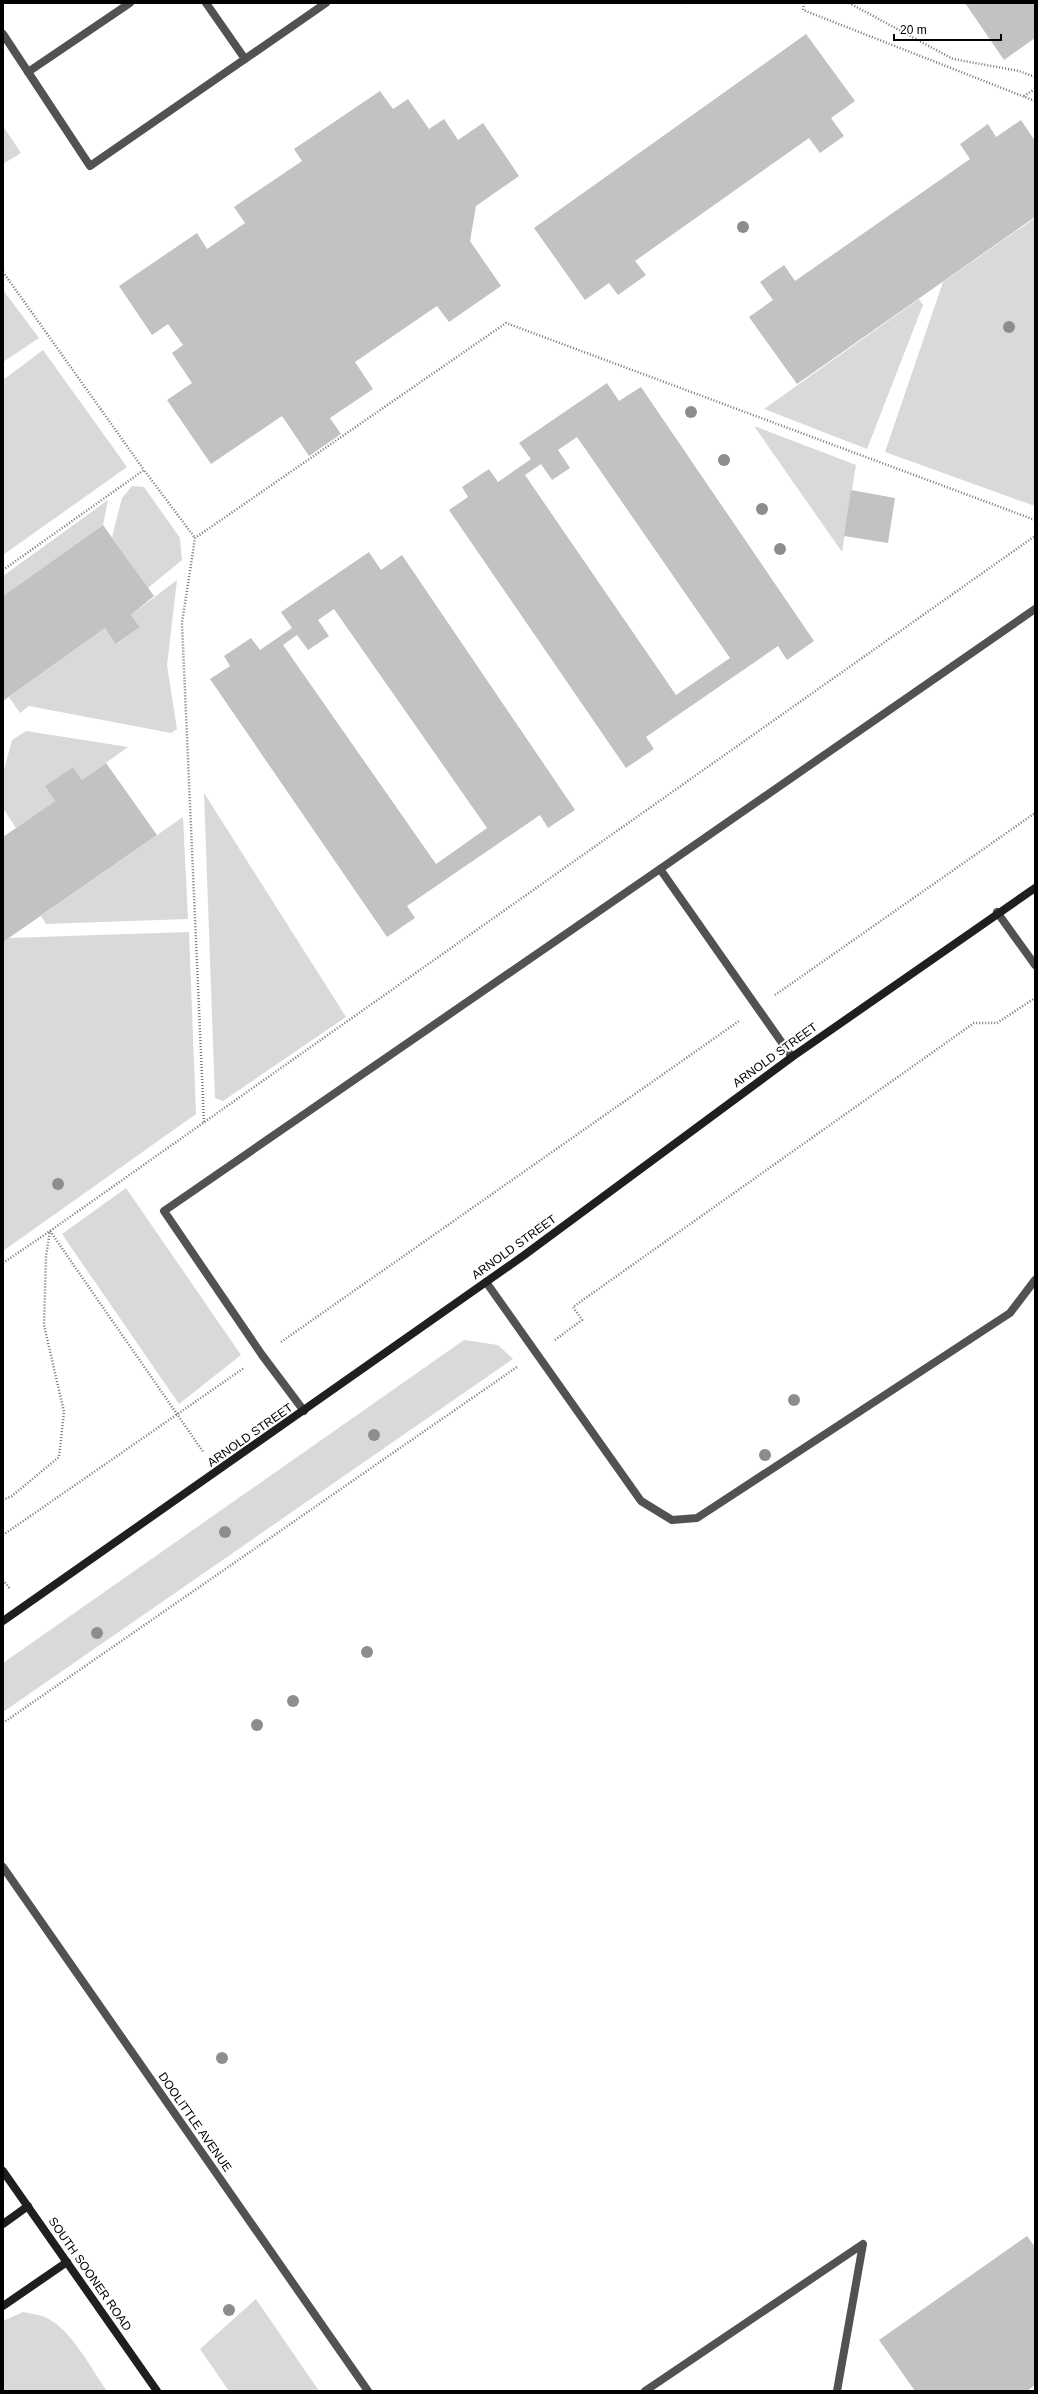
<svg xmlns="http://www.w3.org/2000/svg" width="1038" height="2394" viewBox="0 0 1038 2394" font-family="Helvetica,sans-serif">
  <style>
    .green { fill: #d9d9d9 }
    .building { fill: #c2c2c2; fill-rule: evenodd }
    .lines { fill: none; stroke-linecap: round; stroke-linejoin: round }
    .path { stroke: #747474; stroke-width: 2.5; stroke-dasharray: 1 2; stroke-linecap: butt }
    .lane { stroke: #525252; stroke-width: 8 }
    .street { stroke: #525252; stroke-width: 8 }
    .secondary { stroke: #1f1f1f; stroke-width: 8 }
    .tree { fill: #8d8d8d }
    .labels { text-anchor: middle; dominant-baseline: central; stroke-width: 4; stroke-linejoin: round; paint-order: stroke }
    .street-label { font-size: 12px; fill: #000; stroke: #fff }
  </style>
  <rect width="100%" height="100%" fill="#fff"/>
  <g class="green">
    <path d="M3 126 21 153 3 164Z"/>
    <path d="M1035 218V506L885 452 943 282Z"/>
    <path d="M3 290 39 338 3 362Z"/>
    <path d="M919 299 923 305 867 449 764 409Z"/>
    <path d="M43 350 127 467 3 555V380Z"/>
    <path d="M754 426 856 465 842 552Z"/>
    <path d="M132 486 144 487 180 538 182 560 148 588 112 537 122 498Z"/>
    <path d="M108 500 103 525 3 596V576Z"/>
    <path d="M177 580 167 665 177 729 171 733 29 706 20 713 9 697 105 628 117 644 140 627 131 615Z"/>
    <path d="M26 731 128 747 82 780 73 767 46 786 55 801 16 828 3 808V773L12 740Z"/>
    <path d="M204 793 346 1017 223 1101 215 1098Z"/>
    <path d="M183 817 188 919 46 924 41 916Z"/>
    <path d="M189 932 196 1114 3 1251V942L8 938Z"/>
    <path d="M126 1188 241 1355 179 1404 62 1234Z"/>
    <path d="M464 1340 498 1345 513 1359 3 1712V1663Z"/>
    <path d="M256 2299 319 2391H229L200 2349Z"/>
    <path d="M23 2312C33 2314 44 2315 52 2321 74 2335 92 2370 107 2391H3V2321Z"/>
  </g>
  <g class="building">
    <path d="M965 3H1035V38L1004 60Z"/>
    <path d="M806 34 855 101 831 118 844 136 820 153 809 138 635 261 646 275 618 295 609 283 585 300 534 228Z"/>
    <path d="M380 91 393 109 408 99 429 129 444 119 458 140 483 123 519 176 476 206 470 241 501 286 449 322 437 306 355 362 373 389 330 418 341 434 309 456 282 416 211 464 167 400 192 383 172 353 183 345 168 324 152 335 119 286 197 233 207 249 245 223 234 207 302 161 294 149Z"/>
    <path d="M1021 120 1035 141V217L797 384 749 317 773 300 760 282 784 265 795 281 970 159 960 144 988 124 996 137Z"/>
    <path d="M607 383 619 401 641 387 814 641 787 660 778 646 646 737 654 749 626 768 449 510 468 497 462 487 489 469 498 482 531 459 519 443ZM577 437 730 658 676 695 525 475 541 464 552 480 570 468 558 450Z"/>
    <path d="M851 490 895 498 888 543 844 536Z"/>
    <path d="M103 525 154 596 131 615 140 627 116 644 105 628 3 701V596Z"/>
    <path d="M369 552 381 570 402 555 575 810 548 828 540 815 407 906 415 918 387 937 210 679 230 666 224 656 251 638 260 650 292 628 281 612ZM334 609 487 828 436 864 283 645 297 635 308 650 329 636 318 620Z"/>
    <path d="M106 763 157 835 3 942V837L55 801 45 786 73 767 82 780Z"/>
    <path d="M1027 2236 1035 2247V2385L1027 2391H915L879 2340Z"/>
  </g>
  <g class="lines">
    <g class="path">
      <path d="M681 3H683"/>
      <path d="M804 3 803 10 1035 101"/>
      <path d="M849 3 953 59 1019 71 1035 77"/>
      <path d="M1024 96 1035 89"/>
      <path d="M3 272 144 470"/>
      <path d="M3 570 144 470 195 538"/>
      <path d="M775 995 1035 813"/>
      <path d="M204 1122 182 623 195 538 506 323 1035 520"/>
      <path d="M3 1263 50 1231 204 1453"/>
      <path d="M555 1340 582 1320 573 1307 974 1023H997L1035 998"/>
      <path d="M281 1342 739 1021"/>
      <path d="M3 1500 12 1496 59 1457 64 1412 44 1325 46 1256 50 1231 1035 536"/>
      <path d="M3 1535 244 1368"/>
      <path d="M3 1580 10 1589"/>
      <path d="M3 1723 517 1367"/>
    </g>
    <g class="lane">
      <path d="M3 34 90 166 245 59 206 3"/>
      <path d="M28 72 130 3"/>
      <path d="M997 912 1035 965"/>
      <path d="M792 1057 660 869 1035 609"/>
      <path d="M486 1282 641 1501 672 1520 697 1518 1010 1313 1035 1280"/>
      <path d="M304 1411 262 1355 164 1211 660 869"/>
      <path d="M645 2391 863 2244 837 2391"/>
    </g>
    <g class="street">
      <path d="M245 59 326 3"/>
      <path d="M3 1867 368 2391"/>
    </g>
    <g class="secondary">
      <path d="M3 1621 523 1256 792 1057 1035 888"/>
      <path d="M3 2171 157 2391"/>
      <path d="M3 2224 28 2206"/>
      <path d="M3 2306 67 2262"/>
    </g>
  </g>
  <g class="tree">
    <circle cx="743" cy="227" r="6"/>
    <circle cx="1009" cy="327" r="6"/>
    <circle cx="691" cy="412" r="6"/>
    <circle cx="724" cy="460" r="6"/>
    <circle cx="762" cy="509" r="6"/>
    <circle cx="780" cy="549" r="6"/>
    <circle cx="58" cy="1184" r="6"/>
    <circle cx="794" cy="1400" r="6"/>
    <circle cx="374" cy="1435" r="6"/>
    <circle cx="765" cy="1455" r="6"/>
    <circle cx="225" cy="1532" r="6"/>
    <circle cx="97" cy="1633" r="6"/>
    <circle cx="367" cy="1652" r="6"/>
    <circle cx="293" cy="1701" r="6"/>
    <circle cx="257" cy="1725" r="6"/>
    <circle cx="222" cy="2058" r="6"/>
    <circle cx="229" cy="2310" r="6"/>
  </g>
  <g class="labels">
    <g class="street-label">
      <text transform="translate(775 1055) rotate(-36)">ARNOLD STREET</text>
      <text transform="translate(514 1247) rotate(-36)">ARNOLD STREET</text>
      <text transform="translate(250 1435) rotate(-35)">ARNOLD STREET</text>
      <text transform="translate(195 2122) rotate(55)">DOOLITTLE AVENUE</text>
      <text transform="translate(90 2274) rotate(55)">SOUTH SOONER ROAD</text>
    </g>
  </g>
  <rect width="1038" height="2394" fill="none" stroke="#000000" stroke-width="8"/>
  <path d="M894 34v6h107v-6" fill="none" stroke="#000000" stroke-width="2"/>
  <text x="900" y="34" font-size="12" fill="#000000" stroke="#ffffff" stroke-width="3" paint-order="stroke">20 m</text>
</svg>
